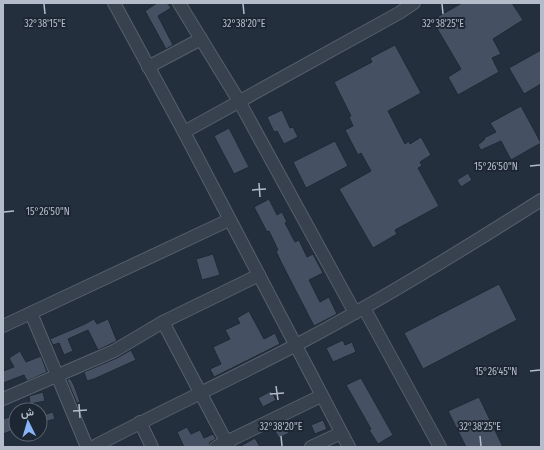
<svg xmlns="http://www.w3.org/2000/svg" width="544" height="450" viewBox="0 0 544 450" font-family="'Fira Sans Condensed',Vazirmatn,sans-serif">
  <style>
    .building { fill: #455162; stroke: #1f2835 }
    .lines { fill: none; stroke-linecap: round; stroke-linejoin: round }
    .minor-casing { stroke: #565f6c; stroke-width: 14 }
    .minor { stroke: #38414e; stroke-width: 12 }
    .ticks { fill: none; stroke: #b4bcc9; stroke-width: 1.5 }
    .ticks-label { font-size: 10px; text-anchor: middle; fill: #b4bcc9; stroke: #1d2633; stroke-width: 4; stroke-linejoin: round; paint-order: stroke }
  </style>
  <rect width="100%" height="100%" fill="#242f3e"/>
  <g class="building">
    <path d="M157 3H167L171 8 158 16 173 45 166 49 145 11Z"/>
    <path d="M462 3H512L523 20 493 39 501 54 492 58 499 72 458 95 448 77 461 69 432 20Z"/>
    <path d="M395 45 421 93 388 111 405 144 409 141 410 144 421 137 431 155 420 162 422 166 418 168 439 206 395 230 397 234 373 248 339 189 371 171 361 153 358 155 345 130 353 126 349 117 351 116 334 82 372 62 370 58Z"/>
    <path d="M541 50V84L524 94 509 68Z"/>
    <path d="M521 106 541 143 511 160 501 141 481 150 478 145 485 139 484 138 496 132 490 123Z"/>
    <path d="M282 110 290 128 293 127 298 137 284 144 277 131 274 132 267 117Z"/>
    <path d="M229 128 249 167 234 174 214 136Z"/>
    <path d="M335 141 348 166 306 188 293 162Z"/>
    <path d="M468 173 472 180 461 187 457 180Z"/>
    <path d="M269 199 277 215 282 212 287 222 285 223 295 242 299 240 307 257 313 254 323 273 309 280 320 302 329 297 337 314 314 326 281 262 276 251 278 250 269 231 267 232 254 207Z"/>
    <path d="M213 254 220 275 202 280 196 259Z"/>
    <path d="M499 284 517 320 423 369 404 333Z"/>
    <path d="M249 311 264 339 275 333 280 344 214 377 210 369 221 364 213 347 230 339 225 330 240 323 237 318Z"/>
    <path d="M94 319 97 324 108 319 117 341 98 350 88 330 68 339 73 351 64 355 59 343 53 345 50 339 85 324Z"/>
    <path d="M343 340 345 345 352 342 356 352 333 362 326 348Z"/>
    <path d="M131 350 136 360 94 379 87 381 84 372 117 358Z"/>
    <path d="M20 351 26 362 41 356 47 372 27 381 24 375 3 383V371L14 367 9 358Z"/>
    <path d="M70 378 74 385 80 402 77 403 67 380Z"/>
    <path d="M361 378 393 435 378 444 369 430 371 429 346 385Z"/>
    <path d="M271 391 276 400 263 407 258 398Z"/>
    <path d="M43 392 45 401 30 404 29 396Z"/>
    <path d="M479 397 503 447H466L448 411Z"/>
    <path d="M53 412 55 419 40 423V416Z"/>
    <path d="M16 415V429L3 434V419Z"/>
    <path d="M323 420 327 429 315 434 311 425Z"/>
    <path d="M283 423 289 433 279 438 273 428Z"/>
    <path d="M187 427 191 434 200 430 204 438 213 434 216 439 210 442 209 447H184L177 432Z"/>
    <path d="M255 438 260 447H239Z"/>
  </g>
  <g class="lines">
    <g class="minor-casing">
      <g id="minor">
        <path d="M114 3 184 132 349 447"/>
        <path d="M179 3 239 101 355 313"/>
        <path d="M148 67 201 39"/>
        <path d="M184 132 399 13 414 3"/>
        <path d="M364 308 440 447"/>
        <path d="M31 313 87 447"/>
        <path d="M163 322 229 447"/>
        <path d="M3 326 229 220"/>
        <path d="M3 399 114 351 163 322 259 275"/>
        <path d="M140 422 152 447"/>
        <path d="M93 447C160 412 229 380 296 345 380 301 461 251 541 200"/>
        <path d="M216 447 321 396"/>
        <path d="M311 447 341 433"/>
      </g>
    </g>
    <use href="#minor" class="minor"/>
  </g>
  <path class="ticks" d="M44 4 45 14M243 4 244 14M442 4 443 14M530 166 540 165M259 183 260 197M252 190 266 189M4 212 14 211M530 371 540 370M276 386 278 400M270 394 284 393M79 404 80 418M73 411 87 410M281 436 282 446M480 436 481 446"/>
  <g class="ticks-label">
    <text x="45" y="27">32°38'15"E</text>
    <text x="244" y="27">32°38'20"E</text>
    <text x="443" y="27">32°38'25"E</text>
    <text x="496" y="170">15°26'50"N</text>
    <text x="48" y="215">15°26'50"N</text>
    <text x="496" y="375">15°26'45"N</text>
    <text x="281" y="430">32°38'20"E</text>
    <text x="480" y="430">32°38'25"E</text>
  </g>
  <rect width="544" height="450" fill="none" stroke="#b4bcc9" stroke-width="8"/>
  <g transform="translate(28 422) rotate(355)"><circle r="19" fill="#1d2633" stroke="#59626f"/>
  <path d="M0-3L7 15L0 10L-7 15Z" fill="#8ab4f8"/>
  <text y="-6" font-size="11" font-weight="bold" text-anchor="middle" fill="#b4bcc9">ش</text>
  </g>
</svg>
